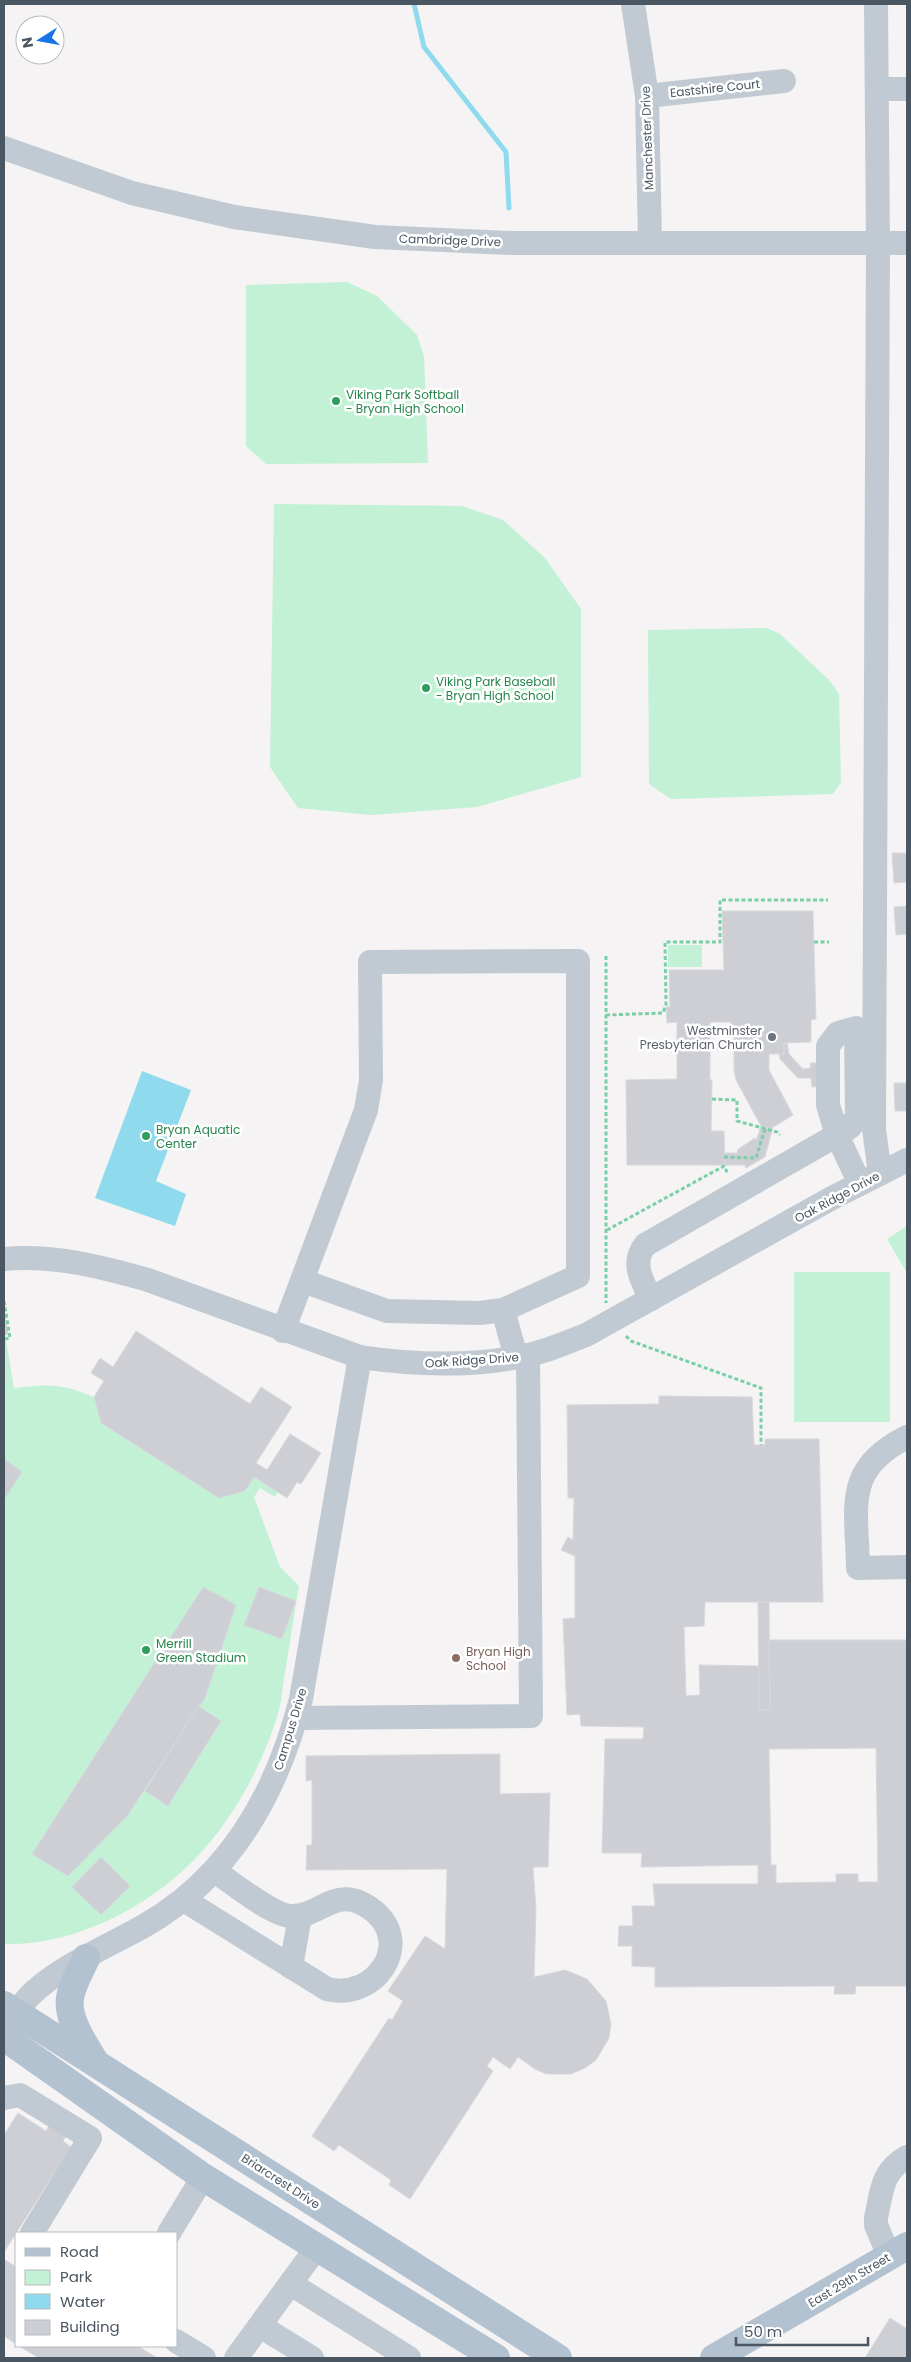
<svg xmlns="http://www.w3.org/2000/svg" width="911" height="2362" viewBox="0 0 911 2362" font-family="Poppins,sans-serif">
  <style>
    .green { fill: #c3f1d5 }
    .water { fill: #90daee }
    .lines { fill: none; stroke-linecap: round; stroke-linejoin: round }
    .stream { stroke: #90daee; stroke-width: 5 }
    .building { fill: #cdcfd5; stroke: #d7d9de; fill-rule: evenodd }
    .path { stroke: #7ad0a6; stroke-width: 3; stroke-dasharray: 4 2.5; stroke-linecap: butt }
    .minor { stroke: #c1cad2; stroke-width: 24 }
    .major { stroke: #b3c2d1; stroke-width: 28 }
    .leisure-dot { fill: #2e9e5b; stroke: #fff; stroke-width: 2 }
    .worship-dot { fill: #6b7280; stroke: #fff; stroke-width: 2 }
    .education-dot { fill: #8d6e63; stroke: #fff; stroke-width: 2 }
    .labels { text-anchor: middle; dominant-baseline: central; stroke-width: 5; stroke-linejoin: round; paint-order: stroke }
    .street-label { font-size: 12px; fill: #4a5661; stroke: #fff }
    .leisure-label { font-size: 12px; fill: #27864d; stroke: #fff; text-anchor: start }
    .worship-label { font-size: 12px; fill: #5b616d; stroke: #fff; text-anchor: end }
    .education-label { font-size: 12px; fill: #785e54; stroke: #fff; text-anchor: start }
  </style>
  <rect width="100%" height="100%" fill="#f5f3f3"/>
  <g class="green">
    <path d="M347 282 377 296 417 335 424 356 428 463 266 464 246 446V285Z"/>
    <path d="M274 504 462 506 503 520 545 558 581 609V777L477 807 371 815 298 808 270 767Z"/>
    <path d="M767 628 780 634 829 680 839 694 841 782 833 794 671 799 649 784 648 630Z"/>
    <rect x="668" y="945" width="34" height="22"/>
    <path d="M907 1226V1273L887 1239Z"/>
    <rect x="794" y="1272" width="96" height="150"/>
    <path d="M5 1334 14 1388C50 1384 60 1383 94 1397L101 1423 219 1498 245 1491 254 1477 278 1492 275 1497 260 1488 254 1497 280 1567 299 1586C294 1614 290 1643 285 1672 282 1686 282 1703 277 1717 261 1768 232 1821 194 1860 146 1909 72 1946 4 1944Z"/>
  </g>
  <path class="water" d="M142 1071 191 1090 156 1181 186 1194 175 1226 95 1198Z"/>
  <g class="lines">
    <path class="stream" d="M414 4 424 47 506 152 509 208"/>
  </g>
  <g class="building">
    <path d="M892 853H907V882L894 883Z"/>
    <path d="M907 906V934L896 935 894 907Z"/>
    <path d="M722 911H813L816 1019 811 1020V1042L784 1043V1054H769V1070L793 1115 770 1129 761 1126 736 1080 734 1070V1031H731L730 1022H710V1081L712 1079 711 1131H724L725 1165H627L626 1080 677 1079V1022L667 1023 666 1007H670L669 970H724Z"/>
    <path d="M784 1043H787L789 1054 803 1069 811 1068 810 1063H835V1086L812 1087 811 1078H798L780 1059 779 1054H784Z"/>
    <path d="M894 1083H907V1111H895Z"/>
    <path d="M761 1126 770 1129 773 1127 765 1157 746 1168 745 1165H725L724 1153H738L737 1150 755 1138 756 1141Z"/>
    <path d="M4 1312 8 1334 4 1335Z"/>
    <path d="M136 1331 250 1404 261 1387 292 1407 256 1463 267 1470 290 1434 321 1453 301 1484 297 1482 287 1498 254 1477 245 1491 219 1498 101 1423 94 1397 104 1381 91 1373 100 1358 113 1367Z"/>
    <path d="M659 1396 752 1397 754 1445H765V1439H819L823 1602H705L704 1626 684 1627 686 1696 700 1695 699 1665 759 1666V1710H770L769 1640H907V1986H856L855 1994H834L835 1986 655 1987V1967L632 1966V1946H618L619 1926H633L632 1906H655L653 1884H758V1865L641 1867 642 1853H602L605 1739H643L644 1727 581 1726 580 1714 567 1715 563 1619 575 1618V1556L561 1550 568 1537 573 1540 574 1498H568L567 1405 659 1404ZM876 1748 878 1882H858V1874H836V1882L776 1883V1865H771L769 1749Z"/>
    <path d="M4 1459 22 1472 4 1500Z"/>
    <path d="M203 1587 236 1605 205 1698 127 1816 68 1876 32 1854Z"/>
    <path d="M259 1587 296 1601 282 1639 244 1625Z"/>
    <path d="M758 1602H769L770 1710H759Z"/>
    <path d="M198 1706 221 1721 168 1806 145 1791Z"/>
    <path d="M500 1754V1794L550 1793 548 1867H533L536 1910 534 1977 565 1970 587 1979 606 2001 611 2024 609 2038 596 2060 585 2068 571 2074H546L535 2069 518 2057 510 2069 493 2057 487 2066 493 2071 410 2199 389 2185 391 2180 339 2145 334 2151 312 2136 389 2018 392 2020 403 2001 388 1991 425 1936 445 1949 447 1869 306 1870 307 1845H312V1780L306 1781V1756Z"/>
    <path d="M101 1857 130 1886 101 1915 72 1887Z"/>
    <path d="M18 2113 46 2131 52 2120 69 2131 63 2141 71 2147 4 2252V2135Z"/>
    <path d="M4 2259 16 2267V2344L4 2336Z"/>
    <path d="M890 2318 907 2329V2358H865Z"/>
    <path d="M19 2346H138L157 2358H39Z"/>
  </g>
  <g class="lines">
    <g class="path">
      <path d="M814 942H829"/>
      <path d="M606 956V1303"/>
      <path d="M606 1015 663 1013 666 1004 665 942H720V900H828"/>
      <path d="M712 1099 737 1100V1121L777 1132 780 1135"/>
      <path d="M724 1157 756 1158 765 1129"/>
      <path d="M607 1230 724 1166 728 1174"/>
      <path d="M4 1301 10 1338 4 1339"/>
      <path d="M626 1336 631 1341 761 1388V1445"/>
    </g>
    <g class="minor">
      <path d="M633 4 647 96 650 243"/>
      <path d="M876 4 878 243 874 1129 880 1174"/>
      <path d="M877 89H907"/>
      <path d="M647 96 784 81"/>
      <path d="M4 148 132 193 234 217 375 237 512 243H907"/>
      <path d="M4 1259C52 1254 102 1267 148 1280L360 1357C414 1365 474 1367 528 1355 548 1351 567 1342 586 1335L832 1198 907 1160"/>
      <path d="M651 1299C642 1281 631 1263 645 1245L837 1135 850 1127 857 1117 856 1028 838 1033 828 1046V1105L837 1135 860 1184"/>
      <path d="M503 1310 516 1357"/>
      <path d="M283 1331 366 1110 371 1080 370 962 578 961V1276L503 1310 480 1313 387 1311 303 1281"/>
      <path d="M907 1437C843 1469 857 1506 858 1568L907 1567"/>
      <path d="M296 1718 531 1716 528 1355"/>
      <path d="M184 1900 327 1989C375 2001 413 1945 375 1912 337 1880 322 1918 290 1916 272 1915 231 1882 215 1871"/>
      <path d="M291 1967 300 1916"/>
      <path d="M5 2028C14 2015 24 2000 36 1990 62 1966 112 1944 144 1926 230 1877 277 1793 301 1699L360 1357"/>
      <path d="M4 2098 20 2095 90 2138 32 2233"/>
      <path d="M169 2233 203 2177"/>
      <path d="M889 2256 876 2225V2218C882 2191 881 2172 907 2157"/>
      <path d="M291 2284 409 2358"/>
      <path d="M260 2326 312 2358"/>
      <path d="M176 2341 204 2358"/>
      <path d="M236 2358 317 2247"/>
    </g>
    <g class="major">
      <path d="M86 1958C81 1970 72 1984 70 1998 67 2020 84 2043 95 2062"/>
      <path d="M4 2005 558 2358"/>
      <path d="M4 2037 203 2177 496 2358"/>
      <path d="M714 2358 907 2246"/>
    </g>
  </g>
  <g class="leisure-dot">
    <circle cx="336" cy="401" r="5"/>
    <circle cx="426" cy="688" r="5"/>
    <circle cx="146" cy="1136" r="5"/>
    <circle cx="146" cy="1650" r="5"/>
  </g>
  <circle class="worship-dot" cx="772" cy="1037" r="5"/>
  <circle class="education-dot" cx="456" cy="1658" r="5"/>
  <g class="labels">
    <g class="street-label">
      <text transform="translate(715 88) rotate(-6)">Eastshire Court</text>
      <text transform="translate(647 138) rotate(-92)">Manchester Drive</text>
      <text transform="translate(450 240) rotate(2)">Cambridge Drive</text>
      <text transform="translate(837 1197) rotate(-28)">Oak Ridge Drive</text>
      <text transform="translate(472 1360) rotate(-4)">Oak Ridge Drive</text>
      <text transform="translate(290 1729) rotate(-73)">Campus Drive</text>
      <text transform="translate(281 2181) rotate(33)">Briarcrest Drive</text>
      <text transform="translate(849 2280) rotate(-31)">East 29th Street</text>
    </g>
    <g class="leisure-label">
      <text x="346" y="394">Viking Park Softball<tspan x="346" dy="14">- Bryan High School</tspan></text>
      <text x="436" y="681">Viking Park Baseball<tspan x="436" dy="14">- Bryan High School</tspan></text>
      <text x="156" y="1129">Bryan Aquatic<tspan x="156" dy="14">Center</tspan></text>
      <text x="156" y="1643">Merrill<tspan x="156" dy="14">Green Stadium</tspan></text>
    </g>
    <g class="worship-label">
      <text x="762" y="1030">Westminster<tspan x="762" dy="14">Presbyterian Church</tspan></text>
    </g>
    <g class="education-label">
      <text x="466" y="1651">Bryan High<tspan x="466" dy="14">School</tspan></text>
    </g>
  </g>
  <rect width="911" height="2362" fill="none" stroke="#4a5661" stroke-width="10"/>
  <rect x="15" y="2232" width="162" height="115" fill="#ffffff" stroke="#b7bbc0"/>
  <rect x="25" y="2248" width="25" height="8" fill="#b3c2d1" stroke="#b7bbc0"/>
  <text x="60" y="2257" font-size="15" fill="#4a5661">Road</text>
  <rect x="25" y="2270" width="25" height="15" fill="#c3f1d5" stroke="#b7bbc0"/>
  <text x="60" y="2282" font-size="15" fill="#4a5661">Park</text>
  <rect x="25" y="2294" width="25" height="15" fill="#90daee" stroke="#b7bbc0"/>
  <text x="60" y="2307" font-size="15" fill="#4a5661">Water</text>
  <rect x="25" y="2320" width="25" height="15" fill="#cdcfd5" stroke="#b7bbc0"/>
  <text x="60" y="2332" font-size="15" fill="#4a5661">Building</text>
  <g transform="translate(40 40) rotate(259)"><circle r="24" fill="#ffffff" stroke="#b7bbc0"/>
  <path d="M0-4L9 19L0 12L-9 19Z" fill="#1a73e8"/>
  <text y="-8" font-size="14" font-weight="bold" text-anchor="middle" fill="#4a5661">N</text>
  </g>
  <path d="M736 2337v8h132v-8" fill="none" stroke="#4a5661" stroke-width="2.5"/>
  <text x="744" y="2337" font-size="15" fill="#4a5661" stroke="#ffffff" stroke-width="4" paint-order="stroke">50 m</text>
</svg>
